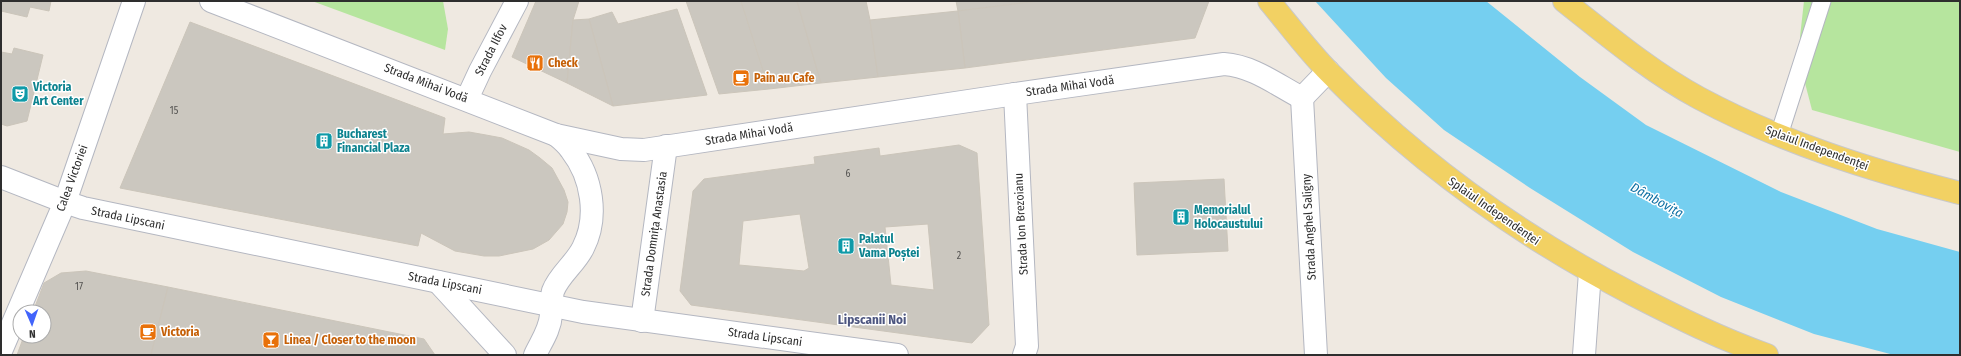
<svg xmlns="http://www.w3.org/2000/svg" width="1961" height="356" viewBox="0 0 1961 356" font-family="'Fira Sans Condensed',sans-serif">
  <style>
    .green { fill: #b6e59e }
    .water { fill: #75cff0 }
    .building { fill: #cbc7bf; stroke: #cbc5ba; fill-rule: evenodd }
    .lines { fill: none; stroke-linecap: round; stroke-linejoin: round }
    .service-casing { stroke: #b4b7c1; stroke-width: 19 }
    .pedestrian-casing { stroke: #b4b7c1; stroke-width: 24 }
    .minor-casing { stroke: #b4b7c1; stroke-width: 24 }
    .secondary-casing { stroke: #b4b7c1; stroke-width: 24 }
    .primary-casing { stroke: #c9c9c9; stroke-width: 24 }
    .service { stroke: #fff; stroke-width: 17 }
    .pedestrian { stroke: #fff; stroke-width: 22 }
    .minor { stroke: #fff; stroke-width: 22 }
    .secondary { stroke: #fff; stroke-width: 22 }
    .primary { stroke: #f2d163; stroke-width: 22 }
    .labels { text-anchor: middle; dominant-baseline: central; stroke-width: 3; stroke-linejoin: round; paint-order: stroke }
    .number-label { font-size: 10px; fill: #555452 }
    .street-label { font-size: 12px; fill: #2e2e2e; stroke: #fff }
    .food-label { font-size: 12px; font-weight: bold; fill: #c56008; stroke: #fff; text-anchor: start }
    .culture-label { font-size: 12px; font-weight: bold; fill: #0d838f; stroke: #fff; text-anchor: start }
    .water-label { font-size: 13px; font-style: italic; fill: #0d6fa3; stroke: #fff }
    .neighbourhood-label { font-size: 13px; font-weight: bold; fill: #4d5680; stroke: #fff }
  </style>
  <rect width="100%" height="100%" fill="#efe9e1"/>
  <g class="green">
    <path d="M312 1H443L448 29 445 50Z"/>
    <path d="M1804 1H1960V152L1812 110 1805 83 1800 37Z"/>
  </g>
  <path class="water" d="M1315 1H1486L1580 77 1646 125 1781 192 1877 229 1960 252V355H1894L1814 334 1721 297 1633 252 1530 188 1444 130 1386 78Z"/>
  <g class="building">
    <path d="M1 1H51L49 11 30 7 27 17 1 11Z"/>
    <path d="M536 1H579L573 20 567 83 512 57Z"/>
    <path d="M686 1H741L769 89 719 94Z"/>
    <path d="M741 1H797L821 83 769 89Z"/>
    <path d="M797 1H866L870 20 878 77 821 83Z"/>
    <path d="M956 1H1039L958 11Z"/>
    <path d="M1039 1H1209L1195 38 965 68 958 11Z"/>
    <path d="M677 9 707 95 613 106 589 19 612 12 618 24Z"/>
    <path d="M958 11 965 68 878 77 870 20Z"/>
    <path d="M589 19 613 106 567 83 573 20Z"/>
    <path d="M190 22 445 118 443 134 469 132 486 135 502 138 529 150 540 158 552 168 564 190 568 202 567 212 563 224 549 240 533 249 499 256H484L455 251 421 233 418 246 120 188Z"/>
    <path d="M14 48 43 55 27 121 7 126 1 124V52L12 54Z"/>
    <path d="M959 145 977 153 989 325 972 343 691 305 680 291 693 191 704 179 815 164 814 157 879 148 880 156ZM800 214 809 268 804 271 739 265 743 221ZM928 224 934 290 891 285 885 227Z"/>
    <path d="M1224 179 1228 251 1137 255 1134 183Z"/>
    <path d="M86 271 168 287 151 355H17L24 336H44V312H33L44 283 61 273Z"/>
    <path d="M168 287 424 339 435 355H151Z"/>
  </g>
  <g class="lines">
    <g class="service-casing">
      <path id="service" d="M1779 135 1822 1"/>
    </g>
    <g class="pedestrian-casing">
      <path id="pedestrian" d="M1 177 65 202"/>
    </g>
    <g class="minor-casing">
      <g id="minor">
        <path d="M211 1 556 135 621 149 644 150 1015 94 1224 64C1253 66 1277 85 1302 98"/>
        <path d="M1015 94 1027 346 1024 355"/>
        <path d="M1302 98 1316 355"/>
        <path d="M1302 98 1328 71"/>
        <path d="M467 99 480 71 517 1"/>
        <path d="M65 202 83 208 583 312 897 355"/>
        <path d="M438 282 505 355"/>
        <path d="M642 321 666 146"/>
        <path d="M535 355C541 342 550 330 551 315 552 307 551 299 553 291 559 275 575 264 583 248 599 217 592 177 571 150 567 144 561 139 556 135"/>
        <path d="M1584 355 1590 272"/>
      </g>
    </g>
    <g class="secondary-casing">
      <path id="secondary" d="M1 351 65 202 134 1"/>
    </g>
    <g class="primary-casing">
      <g id="primary">
        <path d="M1269 1C1289 25 1308 51 1329 72 1419 164 1520 236 1634 295 1677 317 1721 339 1767 355"/>
        <path d="M1564 1C1607 35 1651 72 1699 98 1781 142 1870 170 1960 193"/>
      </g>
    </g>
    <use href="#service" class="service"/>
    <use href="#pedestrian" class="pedestrian"/>
    <use href="#minor" class="minor"/>
    <use href="#secondary" class="secondary"/>
    <use href="#primary" class="primary"/>
  </g>
  <defs>
    <g id="restaurant-square" transform="scale(0.9)"><rect x="-9" y="-9" width="18" height="18" rx="4" fill="#e8710a" stroke="#fff"/><path d="M-5-6h1v4h1v-4h1v4h1v-4h1v5L-1.5 .5V6h-2V.5L-5-1ZM5-6V6H3V1.5H1.5Q1.5-4 5-6Z" fill="#fff"/></g>
    <g id="cafe-square" transform="scale(0.9)"><rect x="-9" y="-9" width="18" height="18" rx="4" fill="#e8710a" stroke="#fff"/><path d="M-5.5-4.5H6V0H3Q3 3.5 0 3.5H-2.5Q-5.5 3.5-5.5 0ZM3-3.2v2h1.7v-2ZM-6 4.5H4V6H-6Z" fill="#fff"/></g>
    <g id="theatre-square" transform="scale(0.9)"><rect x="-9" y="-9" width="18" height="18" rx="4" fill="#0f9aa8" stroke="#fff"/><path d="M-5-5.5Q0-4 5-5.5V0Q5 5 0 6Q-5 5-5 0ZM-3.3-2.5H-1v1.5H-3.3ZM1-2.5H3.3v1.5H1ZM-2.8 1Q0 5.5 2.8 1Z" fill="#fff"/></g>
    <g id="building-square" transform="scale(0.9)"><rect x="-9" y="-9" width="18" height="18" rx="4" fill="#0f9aa8" stroke="#fff"/><path d="M-4-6H4V6H1V3H-1V6H-4ZM-2.5-4.3h1.7v1.8h-1.7ZM.8-4.3h1.7v1.8H.8ZM-2.5-1h1.7V.8h-1.7ZM.8-1h1.7V.8H.8Z" fill="#fff"/></g>
    <g id="bar-square" transform="scale(0.9)"><rect x="-9" y="-9" width="18" height="18" rx="4" fill="#e8710a" stroke="#fff"/><path d="M-6-5H6L.8 .8V4.5H3.5V6h-7V4.5H-.8V.8Z" fill="#fff"/></g>
  </defs>
  <g fill-rule="evenodd">
    <use href="#restaurant-square" x="535" y="63"/>
    <use href="#cafe-square" x="741" y="78"/>
    <use href="#theatre-square" x="20" y="94"/>
    <use href="#building-square" x="324" y="141"/>
    <use href="#building-square" x="1181" y="217"/>
    <use href="#building-square" x="846" y="246"/>
    <use href="#cafe-square" x="148" y="332"/>
    <use href="#bar-square" x="271" y="340"/>
  </g>
  <g class="labels">
    <g class="number-label">
      <text x="174" y="111">15</text>
      <text x="848" y="174">6</text>
      <text x="959" y="256">2</text>
      <text x="79" y="287">17</text>
    </g>
    <g class="street-label">
      <text transform="translate(491 50) rotate(-63)">Strada Ilfov</text>
      <text transform="translate(426 83) rotate(21)">Strada Mihai Vodă</text>
      <text transform="translate(1070 86) rotate(-8)">Strada Mihai Vodă</text>
      <text transform="translate(749 134) rotate(-9)">Strada Mihai Vodă</text>
      <text transform="translate(1817 148) rotate(20)">Splaiul Independenței</text>
      <text transform="translate(72 178) rotate(-70)">Calea Victoriei</text>
      <text transform="translate(1494 211) rotate(35)">Splaiul Independenței</text>
      <text transform="translate(128 218) rotate(12)">Strada Lipscani</text>
      <text transform="translate(1021 224) rotate(-93)">Strada Ion Brezoianu</text>
      <text transform="translate(1309 227) rotate(-93)">Strada Anghel Saligny</text>
      <text transform="translate(654 234) rotate(-82)">Strada Domnița Anastasia</text>
      <text transform="translate(445 283) rotate(11)">Strada Lipscani</text>
      <text transform="translate(765 337) rotate(8)">Strada Lipscani</text>
    </g>
    <g class="food-label">
      <text x="548" y="63">Check</text>
      <text x="754" y="78">Pain au Cafe</text>
      <text x="161" y="332">Victoria</text>
      <text x="284" y="340">Linea / Closer to the moon</text>
    </g>
    <g class="culture-label">
      <text x="33" y="87">Victoria<tspan x="33" dy="14">Art Center</tspan></text>
      <text x="337" y="134">Bucharest<tspan x="337" dy="14">Financial Plaza</tspan></text>
      <text x="1194" y="210">Memorialul<tspan x="1194" dy="14">Holocaustului</tspan></text>
      <text x="859" y="239">Palatul<tspan x="859" dy="14">Vama Poștei</tspan></text>
    </g>
    <g class="water-label">
      <text transform="translate(1657 200) rotate(29)">Dâmbovița</text>
    </g>
    <g class="neighbourhood-label">
      <text x="872" y="319">Lipscanii Noi</text>
    </g>
  </g>
  <rect width="1961" height="356" fill="none" stroke="#2e2e2e" stroke-width="4"/>
  <g transform="translate(32 324) rotate(178)"><circle r="19" fill="#ffffff" stroke="#ababab"/>
  <path d="M0-3L7 15L0 10L-7 15Z" fill="#4264fb"/>
  <text y="-6" font-size="11" font-weight="bold" text-anchor="middle" fill="#2e2e2e">N</text>
  </g>
</svg>
